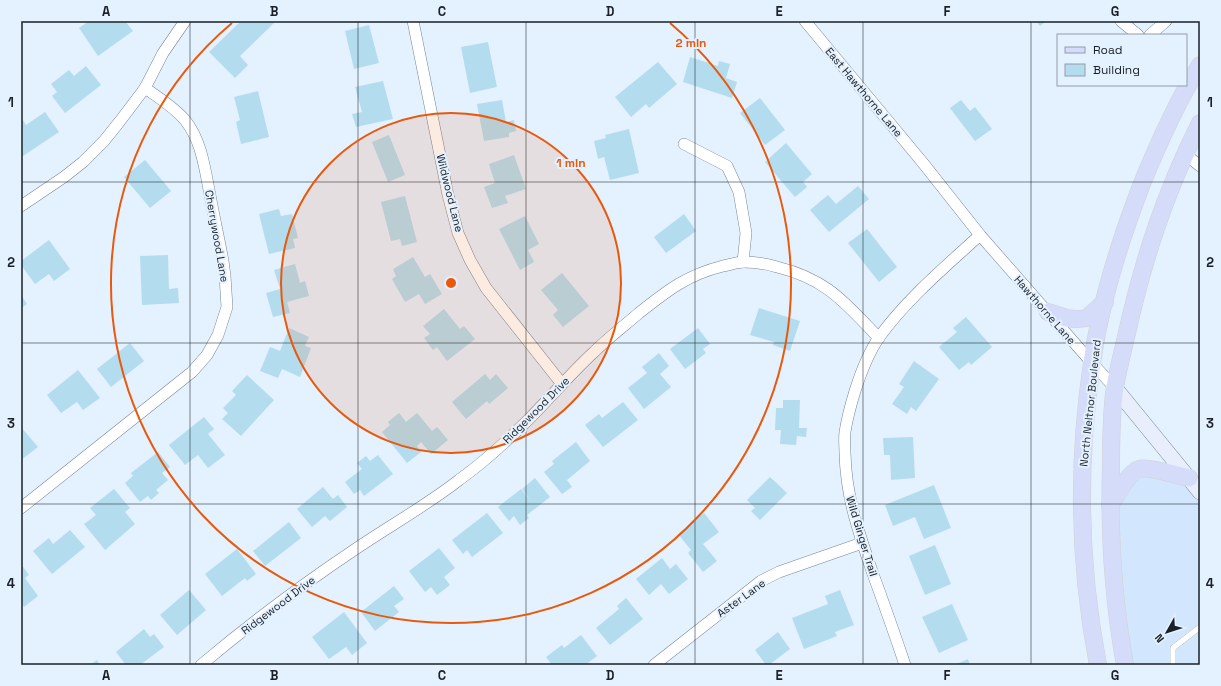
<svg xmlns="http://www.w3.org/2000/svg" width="1221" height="686" viewBox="0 0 1221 686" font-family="'Space Grotesk',sans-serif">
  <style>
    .built { fill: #d2e7fe }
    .building { fill: #b3ddef }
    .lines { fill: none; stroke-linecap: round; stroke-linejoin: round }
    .lane-casing { stroke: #788796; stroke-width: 6 }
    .street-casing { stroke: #788796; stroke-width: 12 }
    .secondary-casing { stroke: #788796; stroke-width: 16 }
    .primary-casing { stroke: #d1d2d4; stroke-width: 18 }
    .lane { stroke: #fff; stroke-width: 5.5 }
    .street { stroke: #fff; stroke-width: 11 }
    .secondary { stroke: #e9eefc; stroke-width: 15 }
    .primary { stroke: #d4dcf9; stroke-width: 17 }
    .grid { fill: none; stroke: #1a2026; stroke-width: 1; stroke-opacity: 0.55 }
    .ring { fill: none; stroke: #e8590c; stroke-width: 2 }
    .labels { text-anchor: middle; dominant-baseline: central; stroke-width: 4; stroke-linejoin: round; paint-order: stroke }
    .street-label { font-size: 11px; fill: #1a2026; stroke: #e4f1ff }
    .centre { fill: #e8590c; stroke: #e4f1ff; stroke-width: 2 }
    .ring-label { font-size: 12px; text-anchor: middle; font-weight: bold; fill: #e8590c; stroke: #e4f1ff; stroke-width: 4; stroke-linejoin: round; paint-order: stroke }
    .neatline { fill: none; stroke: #1a2026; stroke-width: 1.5 }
    .grid-label { font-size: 13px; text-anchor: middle; font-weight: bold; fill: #1a2026 }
  </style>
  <rect width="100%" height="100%" fill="#e4f1ff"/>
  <path class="built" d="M1139 469 1189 478 1200 492V665H1130L1110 516Z"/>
  <g class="building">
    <path d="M89 21H93L94 22 96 21H125L133 31 98 56 79 28Z"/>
    <path d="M241 21H276L240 56 248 65 235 78 209 52Z"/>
    <path d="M1036 21H1046L1040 26Z"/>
    <path d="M369 25 379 63 354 69 345 31Z"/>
    <path d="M488 42 497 87 470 93 461 47Z"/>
    <path d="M690 57 718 66 719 61 730 64 726 78 737 82 732 98 683 82Z"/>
    <path d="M658 62 677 84 649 108 646 104 631 117 615 97Z"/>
    <path d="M86 66 101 85 65 113 52 96 57 92 51 84 69 70 74 76Z"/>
    <path d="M383 81 393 119 356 127 352 114 362 112 355 87Z"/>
    <path d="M258 91 269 137 241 144 236 122 240 120 234 97Z"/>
    <path d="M760 98 785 130 765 145 740 113Z"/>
    <path d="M502 100 506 122 514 120 516 131 509 133V137L484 141 477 104Z"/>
    <path d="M961 100 970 111 975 107 992 129 975 141 950 108Z"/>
    <path d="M45 112 59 132 23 156 21 154V122L23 120 26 125Z"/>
    <path d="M629 129 639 173 610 180 604 157 598 159 594 141 606 138 605 135Z"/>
    <path d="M389 135 405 175 388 182 372 142Z"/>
    <path d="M786 143 812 174 803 182 807 187 795 197 765 162Z"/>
    <path d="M514 155 526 189 505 196 508 203 492 208 484 187 495 183 489 164Z"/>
    <path d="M145 160 171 191 150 208 124 177Z"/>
    <path d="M858 186 869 199 829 232 810 210 828 195 836 204Z"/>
    <path d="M405 196 417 242 402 246 400 239 391 241 381 202Z"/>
    <path d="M279 209 281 216 292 214 298 238 293 239 295 248 269 254 259 214Z"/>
    <path d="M684 214 696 231 666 253 654 237Z"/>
    <path d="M525 216 539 244 528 250 534 262 520 270 499 229Z"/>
    <path d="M867 229 897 267 879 282 848 243Z"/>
    <path d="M49 240 70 269 54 281 49 274 35 284 21 265V261Z"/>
    <path d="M168 255 169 289 178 288 179 303 142 305 140 256Z"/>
    <path d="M413 257 425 277 430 274 442 294 425 304 419 294 405 302 392 279 396 276 393 269Z"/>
    <path d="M295 264 300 283 305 281 309 296 287 302 290 313 273 317 266 293 280 289 274 270Z"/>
    <path d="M562 273 589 306 563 327 553 315 558 310 541 290Z"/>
    <path d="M21 295 27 304 21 308Z"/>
    <path d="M759 308 800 321 790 351 773 345 774 342 750 335Z"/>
    <path d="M444 309 460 329 464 326 475 339 447 361 437 347 433 350 424 338 430 334 423 326Z"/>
    <path d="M966 317 992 347 971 365 969 362 959 370 939 347 957 332 953 328Z"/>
    <path d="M289 328 309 337 305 346 311 348 300 377 282 369 278 378 260 371 270 347 280 351Z"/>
    <path d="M698 328 710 344 703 349 706 353 685 369 670 349Z"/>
    <path d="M130 343 144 361 111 387 97 369Z"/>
    <path d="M659 353 669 366 660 374 671 387 644 409 628 388 647 373 642 367Z"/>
    <path d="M914 361 939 379 916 411 911 407 907 414 892 404 904 387 899 384Z"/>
    <path d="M78 370 100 398 83 410 77 402 61 413 47 395Z"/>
    <path d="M485 374 490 380 496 374 508 388 489 404 487 401 466 419 452 402Z"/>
    <path d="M247 375 274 400 241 436 222 419 228 413 223 408 236 395 232 391Z"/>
    <path d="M783 400H800L799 428H807L806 437 797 436 796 445 780 444 781 430H775L776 408H783Z"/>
    <path d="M623 402 638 420 603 447 585 425 599 414 602 418Z"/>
    <path d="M399 413 406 422 417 413 432 431 437 427 448 440 431 454 421 442 417 446 421 452 407 463 382 432 390 425 388 422Z"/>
    <path d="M204 417 214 429 208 434 225 455 208 468 198 455 185 465 169 445Z"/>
    <path d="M21 427 38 447 21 460Z"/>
    <path d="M913 437 915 478 891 480 890 455H884L883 438Z"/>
    <path d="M576 442 590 461 567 480 572 487 562 494 544 472 554 464 552 461Z"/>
    <path d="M158 452 170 467 162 473 168 480 156 490 159 493 151 500 148 496 140 502 125 483 133 476 131 473Z"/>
    <path d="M378 455 393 474 364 496 360 490 354 494 345 482 362 469 357 463 366 456 370 461Z"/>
    <path d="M770 477 787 493 760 520 751 511 755 508 747 500Z"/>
    <path d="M535 478 550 497 527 515 529 518 520 525 514 516 509 521 498 507 521 489 531 501 522 489Z"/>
    <path d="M934 485 951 528 924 539 915 517 893 526 885 505Z"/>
    <path d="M323 487 333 499 338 495 347 507 330 521 325 516 312 527 297 509Z"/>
    <path d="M114 489 130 508 125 512 135 524 105 550 84 524 96 515 90 508Z"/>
    <path d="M487 513 503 533 472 557 467 550 463 554 452 540Z"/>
    <path d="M704 513 719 532 703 544 717 561 703 572 688 553 691 550 678 534Z"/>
    <path d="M289 522 301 538 265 566 253 551Z"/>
    <path d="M70 530 85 547 52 574 33 551 49 538 53 544Z"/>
    <path d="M935 545 951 584 925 595 909 556Z"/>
    <path d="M439 548 455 568 444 577 450 585 437 595 431 587 425 592 409 571Z"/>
    <path d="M237 549 256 574 247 581 245 578 222 596 205 574Z"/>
    <path d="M662 558 670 569 676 564 688 579 669 594 661 584 649 595 636 579Z"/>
    <path d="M21 564 29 575 25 578 38 596 24 607 21 603Z"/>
    <path d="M394 586 404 599 394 606 399 612 375 631 361 612Z"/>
    <path d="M189 590 206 610 177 635 160 615Z"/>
    <path d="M840 590 854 625 835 632 837 636 804 649 792 618 828 604 825 596Z"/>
    <path d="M626 598 643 619 610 645 596 628 619 609 617 606Z"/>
    <path d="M952 604 968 640 939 653 922 617Z"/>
    <path d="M344 612 367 643 352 655 346 647 329 659 312 637Z"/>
    <path d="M144 629 150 637 154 634 164 647 140 665H126L116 652Z"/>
    <path d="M778 632 790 649 769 665H766L755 650Z"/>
    <path d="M581 635 597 656 585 665H552L546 657 562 645 564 648Z"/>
    <path d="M968 659 970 665H954Z"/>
    <path d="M97 660 100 665H90Z"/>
  </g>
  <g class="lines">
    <g class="lane-casing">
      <path id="lane" d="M1173 665V648L1200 627"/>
    </g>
    <g class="street-casing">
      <g id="street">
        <path d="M413 21 448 195 458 233 470 260 486 288 562 384"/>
        <path d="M805 21 923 163 980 235 1092 363 1115 388"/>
        <path d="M1121 21 1138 35"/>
        <path d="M1150 35 1166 21"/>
        <path d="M684 144 727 166 739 192 746 233 743 262"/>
        <path d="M1185 154 1200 166"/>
        <path d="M21 206 64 177 83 162 104 141 120 121 145 88 163 53 185 21"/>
        <path d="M21 508 192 372 207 355 218 335 227 307 225 276 223 261C219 239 214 217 210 195 205 170 202 141 185 120 174 107 159 98 145 88"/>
        <path d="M201 665C251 623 303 584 357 548 391 525 427 505 459 480 484 462 507 441 529 419 551 397 571 373 594 352 608 338 624 326 639 313 668 290 687 275 723 266 730 265 737 262 744 262 755 262 767 264 777 267 827 279 845 303 879 338"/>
        <path d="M654 665 761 581 779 572 862 543"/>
        <path d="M905 665C895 635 884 604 873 574 859 533 846 498 845 453 845 447 844 439 845 432 847 419 851 404 855 391 861 372 868 353 880 336 908 298 945 267 980 235"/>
      </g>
    </g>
    <g class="secondary-casing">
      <path id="secondary" d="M1115 388 1200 492"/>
    </g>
    <g class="primary-casing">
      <g id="primary">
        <path d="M1048 312C1063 317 1071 321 1087 318L1105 302"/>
        <path d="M1110 505C1116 496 1129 472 1139 469 1148 466 1179 476 1189 478"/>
        <path d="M1098 665C1079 566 1077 463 1092 363 1100 304 1120 241 1141 186 1158 144 1176 103 1200 65"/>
        <path d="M1125 665C1113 599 1109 533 1111 466 1111 440 1111 413 1115 387 1118 370 1122 354 1126 337 1143 260 1165 193 1200 123"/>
      </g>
    </g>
    <use href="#lane" class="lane"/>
    <use href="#street" class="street"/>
    <use href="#secondary" class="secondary"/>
    <use href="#primary" class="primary"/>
  </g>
  <path class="grid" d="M190 21V665M358 21V665M526 21V665M695 21V665M863 21V665M1031 21V665M21 182H1200M21 343H1200M21 504H1200"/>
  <circle cx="451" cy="283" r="170" fill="#e8590c" fill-opacity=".12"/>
  <g class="ring">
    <circle cx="451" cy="283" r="170"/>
    <path d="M670 23A340 340 0 1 1 232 23"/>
  </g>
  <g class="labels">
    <g class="street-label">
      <text transform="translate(864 92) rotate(50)">East Hawthorne Lane</text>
      <text transform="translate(450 193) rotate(76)">Wildwood Lane</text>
      <text transform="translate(217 236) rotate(80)">Cherrywood Lane</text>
      <text transform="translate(1045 310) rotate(49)">Hawthorne Lane</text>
      <text transform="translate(1090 403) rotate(-84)">North Neltnor Boulevard</text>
      <text transform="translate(536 410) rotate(-45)">Ridgewood Drive</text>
      <text transform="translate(862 536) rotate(73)">Wild Ginger Trail</text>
      <text transform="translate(741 598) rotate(-36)">Aster Lane</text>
      <text transform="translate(278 605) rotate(-37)">Ridgewood Drive</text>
    </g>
  </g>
  <circle cx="451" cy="283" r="6" class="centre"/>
  <g class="ring-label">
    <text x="691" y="47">2 min</text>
    <text x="571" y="167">1 min</text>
  </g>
  <rect width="1221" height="686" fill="none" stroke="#e4f1ff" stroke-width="44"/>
  <rect x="1057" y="34" width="130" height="52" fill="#e4f1ff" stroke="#939da8"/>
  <rect x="1065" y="47" width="20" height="6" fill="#d4dcf9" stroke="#939da8"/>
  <text x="1093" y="54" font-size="12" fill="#1a2026">Road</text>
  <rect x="1065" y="64" width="20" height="12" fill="#b3ddef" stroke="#939da8"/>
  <text x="1093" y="74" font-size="12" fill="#1a2026">Building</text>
  <g transform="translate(1167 632) rotate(231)" stroke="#e4f1ff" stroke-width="3" paint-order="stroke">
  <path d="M0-3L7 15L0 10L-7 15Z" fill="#1a2026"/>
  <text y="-6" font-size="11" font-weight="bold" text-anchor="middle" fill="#1a2026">N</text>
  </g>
  <rect x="22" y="22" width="1177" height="642" class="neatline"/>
  <g class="grid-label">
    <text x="106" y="16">A</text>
    <text x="274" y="16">B</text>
    <text x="442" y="16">C</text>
    <text x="610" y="16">D</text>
    <text x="779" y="16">E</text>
    <text x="947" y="16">F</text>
    <text x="1115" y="16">G</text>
    <text x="11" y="107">1</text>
    <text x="1210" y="107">1</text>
    <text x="11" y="267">2</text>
    <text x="1210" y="267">2</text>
    <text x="11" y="428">3</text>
    <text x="1210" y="428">3</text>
    <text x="11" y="588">4</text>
    <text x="1210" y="588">4</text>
    <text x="106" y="680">A</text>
    <text x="274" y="680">B</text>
    <text x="442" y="680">C</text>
    <text x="610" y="680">D</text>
    <text x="779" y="680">E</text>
    <text x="947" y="680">F</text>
    <text x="1115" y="680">G</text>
  </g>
</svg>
